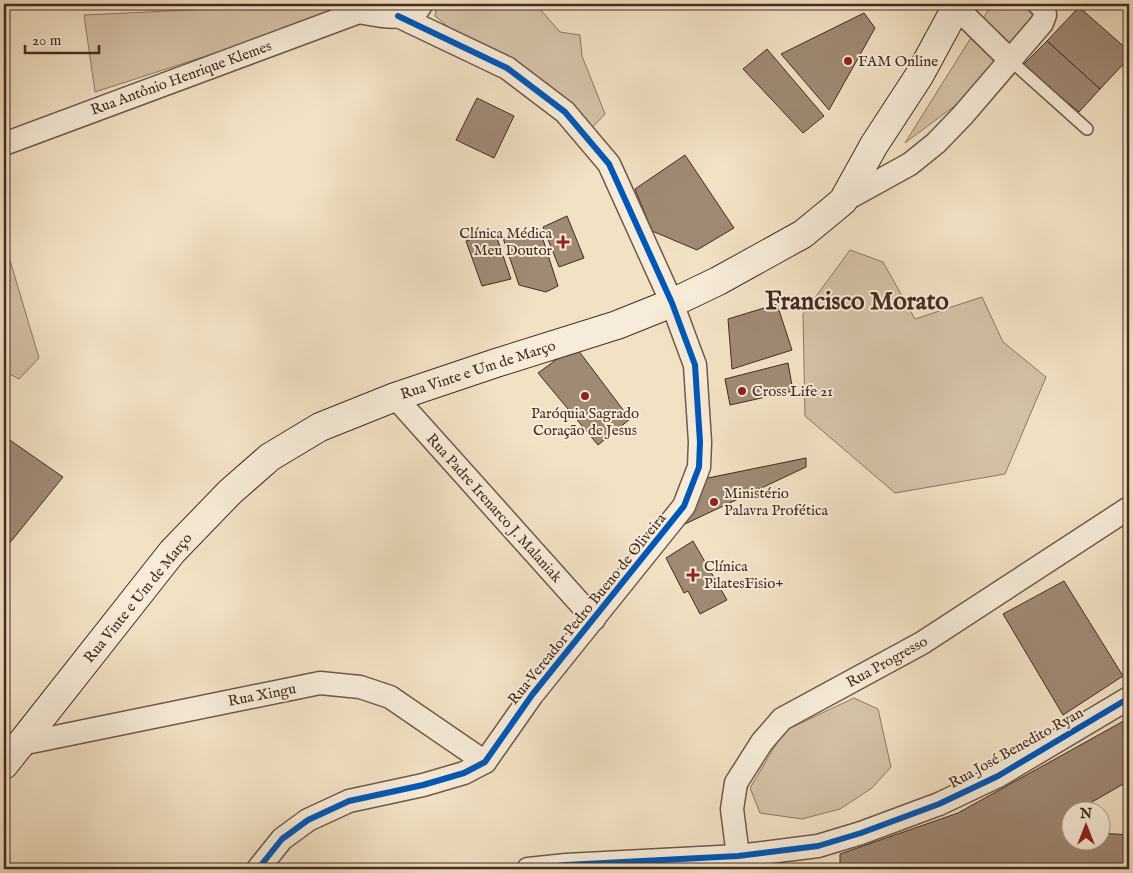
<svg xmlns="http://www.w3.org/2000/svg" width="1133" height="873" viewBox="0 0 1133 873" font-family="'IM FELL English',serif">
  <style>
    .green { fill: #d5c3a8; stroke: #8d7764 }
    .building { fill: #9f8a75; stroke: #452b20 }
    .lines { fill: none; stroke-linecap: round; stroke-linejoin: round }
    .lane-casing { stroke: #705949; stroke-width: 14 }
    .street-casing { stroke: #705949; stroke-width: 25 }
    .secondary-casing { stroke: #452b20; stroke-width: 30 }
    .lane { stroke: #f7ecd9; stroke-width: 11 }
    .street { stroke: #f7ecd9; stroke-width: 22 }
    .secondary { stroke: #f7ecd9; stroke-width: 28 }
    .cycleway-casing { stroke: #f7ecd9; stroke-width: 9 }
    .cycleway { stroke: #0057b8; stroke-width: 6 }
    .poi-dot { fill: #8f2418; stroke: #f7ecd9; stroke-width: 2 }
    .labels { text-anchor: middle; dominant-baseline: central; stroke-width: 4; stroke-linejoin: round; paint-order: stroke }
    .poi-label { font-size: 15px; fill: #452b20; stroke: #f7ecd9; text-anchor: start }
    .street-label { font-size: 15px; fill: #452b20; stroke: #f7ecd9 }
    .town-label { font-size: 25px; font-weight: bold; fill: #452b20; stroke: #f7ecd9 }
  </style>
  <rect width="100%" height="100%" fill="#f2e2c4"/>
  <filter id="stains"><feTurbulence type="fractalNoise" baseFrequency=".004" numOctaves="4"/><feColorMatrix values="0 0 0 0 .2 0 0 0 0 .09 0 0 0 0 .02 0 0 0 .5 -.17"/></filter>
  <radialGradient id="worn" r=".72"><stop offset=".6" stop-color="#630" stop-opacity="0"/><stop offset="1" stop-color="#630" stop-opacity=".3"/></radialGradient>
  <g class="green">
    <path d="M316 4 328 5 329 14 324 18 95 92 84 15Z"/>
    <path d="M437 4H541L540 9 560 32 580 35 582 56 605 114 589 131 452 30 435 16Z"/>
    <path d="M992 4H1021L1037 17 957 104 905 143Z"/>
    <path d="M4 250 9 257 39 358 19 379 4 371Z"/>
    <path d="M850 250 883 262 915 319 982 297 1003 342 1046 377 1005 474 895 493 805 416 803 314Z"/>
    <path d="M854 698 878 709 891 767 872 788 840 809 802 819 760 813 750 788 784 731Z"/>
  </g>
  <g class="building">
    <path d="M1079 7 1129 51V58L1100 89 1047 41Z"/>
    <path d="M864 13 875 28 829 110 781 54Z"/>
    <path d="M1047 41 1100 89 1079 112 1023 65Z"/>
    <path d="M767 49 824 116 803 133 743 69Z"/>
    <path d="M477 98 514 116 494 158 456 140Z"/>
    <path d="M685 155 734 228 697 250 652 231 635 189Z"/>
    <path d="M567 216 584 258 559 267 543 227Z"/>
    <path d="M540 230 558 286 546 292 519 285 503 238Z"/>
    <path d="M495 232 511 279 482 286 466 241Z"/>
    <path d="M777 304 792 350 732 369 728 319Z"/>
    <path d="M575 346 630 419 598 445 538 373Z"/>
    <path d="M788 363 793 391 730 405 725 379Z"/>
    <path d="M4 436 63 477 4 550Z"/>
    <path d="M806 458V467L685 524 703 479Z"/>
    <path d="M693 541 727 600 700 614 688 591 684 593 666 558Z"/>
    <path d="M1064 581 1123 676 1063 715 1003 614Z"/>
    <path d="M1129 718V783H1125L1078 810H1070V840H1100V833L1129 835V869H840V854L958 813Z"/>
  </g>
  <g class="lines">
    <g class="lane-casing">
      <path id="lane" d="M1009 59 1087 129"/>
    </g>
    <g class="street-casing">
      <g id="street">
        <path d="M354 4 359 12C375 15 414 24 421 4"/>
        <path d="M956 7 1009 59"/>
        <path d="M4 144 359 12"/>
        <path d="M843 201 910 164 936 143 963 115 1042 23 1045 15 1044 8 1039 4"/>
        <path d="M395 397 594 619"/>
        <path d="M21 744 320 683 360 687 390 697 485 762"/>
        <path d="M745 868 738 856 732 809 736 783 762 742 782 719 922 643 1129 508"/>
        <path d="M258 869 282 839 308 820 349 801 423 785 464 773 485 762 532 695 684 506 699 467 700 442 695 365 672 303 609 164 565 112 507 68 398 16"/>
        <path d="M528 869 566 865 738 856 818 846 861 833 939 804 998 776 1129 698"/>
      </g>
    </g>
    <g class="secondary-casing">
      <path id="secondary" d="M4 765 172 552 230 492 270 457 320 427 395 397 496 363 617 325 672 303 718 281 803 234 843 201 874 145 919 76 958 4"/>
    </g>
    <use href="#lane" class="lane"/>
    <use href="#street" class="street"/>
    <use href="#secondary" class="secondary"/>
    <g class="cycleway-casing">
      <g id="cycleway">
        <path d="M258 869 282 839 308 820 349 801 423 785 464 773 485 762 532 695 684 506 699 467 700 442 695 365 672 303 609 164 565 112 507 68 398 16"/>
        <path d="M528 869 566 865 738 856 818 846 861 833 939 804 998 776 1129 698"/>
      </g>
    </g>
    <use href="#cycleway" class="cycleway"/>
  </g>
  <g class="poi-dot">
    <circle cx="848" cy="61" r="5"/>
    <path d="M560.5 234.5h5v5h5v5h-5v5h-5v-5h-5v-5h5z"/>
    <circle cx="742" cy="391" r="5"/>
    <circle cx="585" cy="396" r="5"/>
    <circle cx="714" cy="502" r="5"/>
    <path d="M690.5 567.5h5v5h5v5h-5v5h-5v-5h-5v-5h5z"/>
  </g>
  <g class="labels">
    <g class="poi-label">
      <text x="858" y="61">FAM Online</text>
      <text x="552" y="233" text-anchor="end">Clínica Médica<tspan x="552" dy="17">Meu Doutor</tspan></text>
      <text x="752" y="391">Cross Life 21</text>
      <text x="585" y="413" text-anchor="middle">Paróquia Sagrado<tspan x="585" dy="17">Coração de Jesus</tspan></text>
      <text x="724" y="493">Ministério<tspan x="724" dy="17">Palavra Profética</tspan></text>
      <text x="704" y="566">Clínica<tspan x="704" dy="17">PilatesFisio+</tspan></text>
    </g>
    <g class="street-label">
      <text transform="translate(181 78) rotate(-20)">Rua Antônio Henrique Klemes</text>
      <text transform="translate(478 370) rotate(-18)">Rua Vinte e Um de Março</text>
      <text transform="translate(494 508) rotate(48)">Rua Padre Irenarco J. Malaniak</text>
      <text transform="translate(138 598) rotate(-51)">Rua Vinte e Um de Março</text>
      <text transform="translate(587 609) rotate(-51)">Rua Vereador Pedro Bueno de Oliveira</text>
      <text transform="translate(887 662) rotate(-29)">Rua Progresso</text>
      <text transform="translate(262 695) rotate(-11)">Rua Xingu</text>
      <text transform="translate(1016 748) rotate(-29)">Rua José Benedito Ryan</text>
    </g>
    <g class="town-label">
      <text x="857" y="302">Francisco Morato</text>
    </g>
  </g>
  <rect width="1133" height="873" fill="none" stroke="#f2e2c4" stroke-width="20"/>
  <rect x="5" y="5" width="1123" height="863" fill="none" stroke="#452b20" stroke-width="2.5"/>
  <rect x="10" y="10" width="1113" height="853" fill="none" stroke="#452b20"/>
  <g transform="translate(1086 826)"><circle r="24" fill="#f7ecd9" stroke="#b09f8f"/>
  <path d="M0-4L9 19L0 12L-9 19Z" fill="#8f2418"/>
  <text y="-8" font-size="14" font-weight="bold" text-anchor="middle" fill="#452b20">N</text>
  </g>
  <path d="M25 45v8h74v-8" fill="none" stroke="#452b20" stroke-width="2.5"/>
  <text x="32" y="45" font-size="15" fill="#452b20" stroke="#f7ecd9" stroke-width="4" paint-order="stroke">20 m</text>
  <rect width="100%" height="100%" filter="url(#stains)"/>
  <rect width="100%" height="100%" fill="url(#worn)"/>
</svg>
